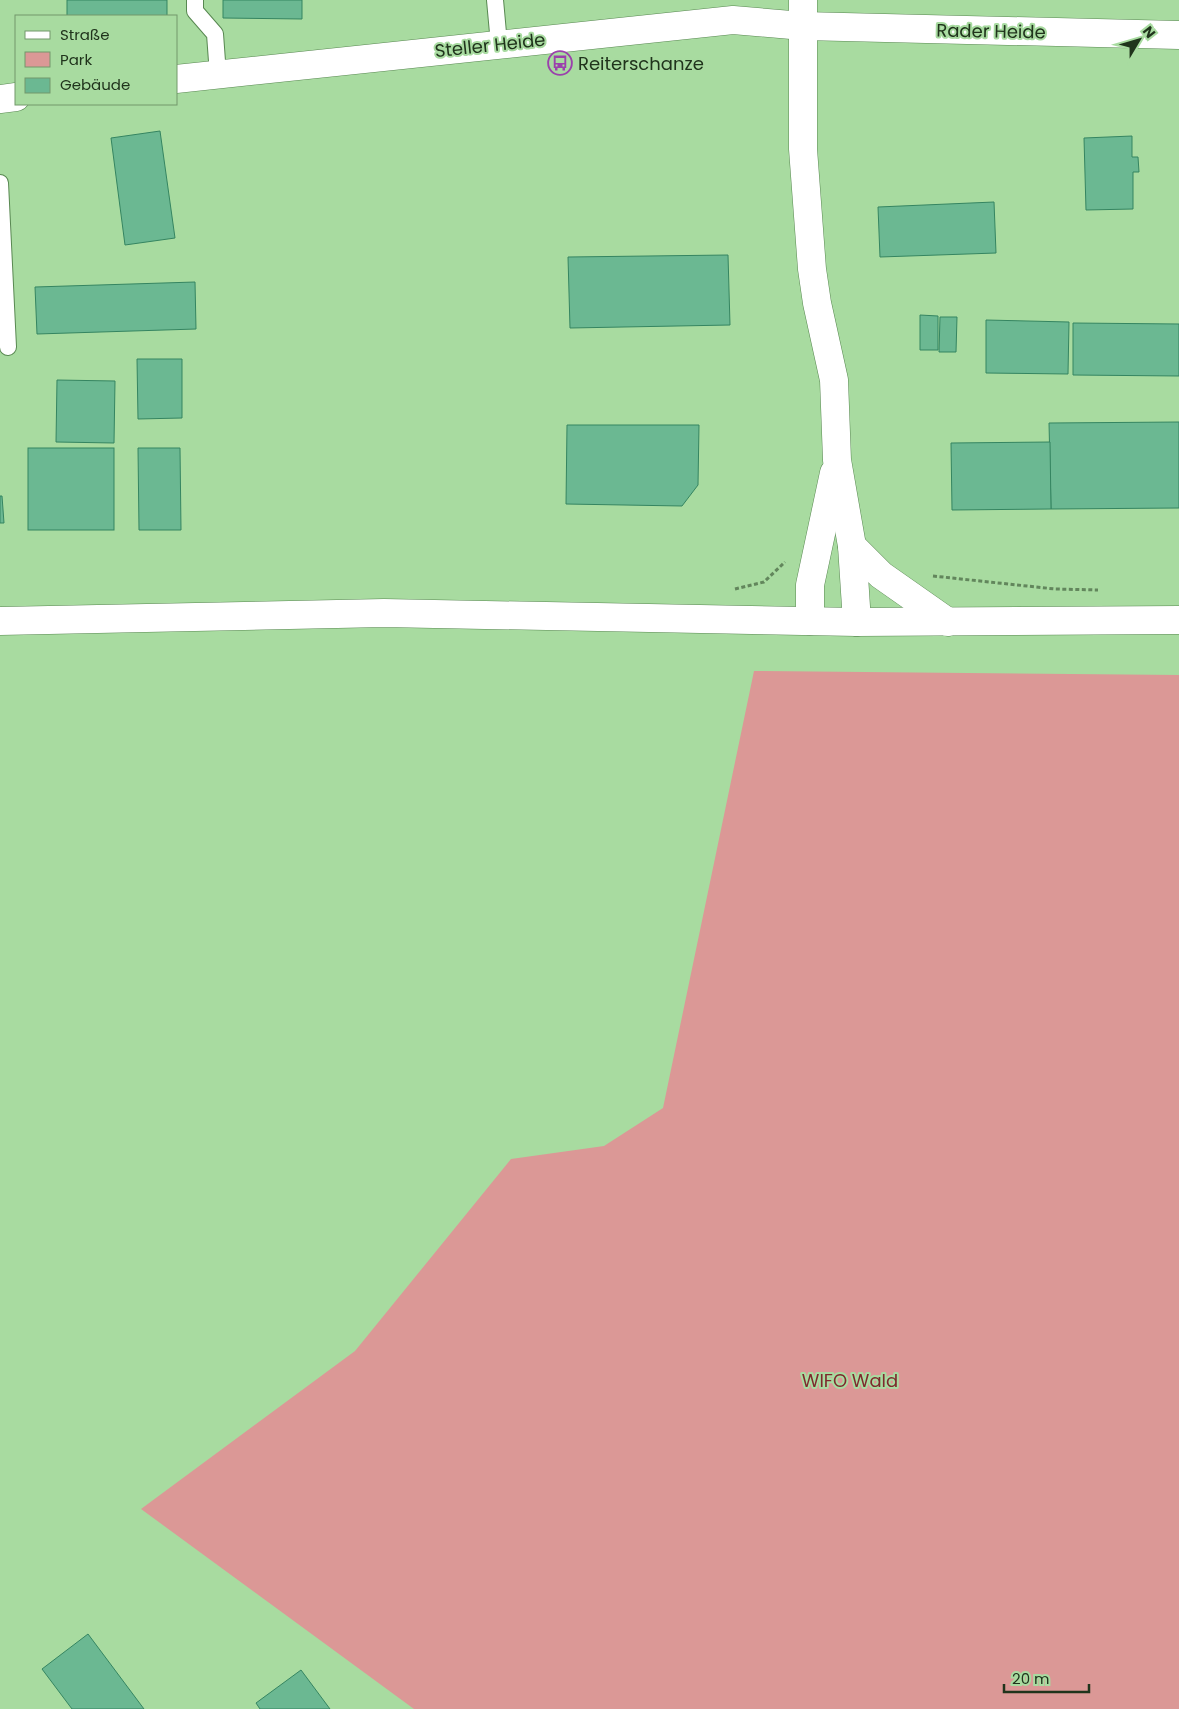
<svg xmlns="http://www.w3.org/2000/svg" width="1179" height="1709" viewBox="0 0 1179 1709" font-family="Poppins,sans-serif">
  <style>
    .green { fill: #db9896 }
    .building { fill: #6bb892; stroke: #358561 }
    .lines { fill: none; stroke-linecap: round; stroke-linejoin: round }
    .lane-casing { stroke: #588851; stroke-width: 18 }
    .street-casing { stroke: #588851; stroke-width: 29 }
    .secondary-casing { stroke: #588851; stroke-width: 29 }
    .path { stroke: #62865c; stroke-width: 3; stroke-dasharray: 4 2.5; stroke-linecap: butt }
    .lane { stroke: #fff; stroke-width: 16 }
    .street { stroke: #fff; stroke-width: 28 }
    .secondary { stroke: #fff; stroke-width: 28 }
    .labels { text-anchor: middle; dominant-baseline: central; stroke-width: 4; stroke-linejoin: round; paint-order: stroke }
    .street-label { font-size: 18px; fill: #20341c; stroke: #a8dba0 }
    .poi-label { font-size: 18px; fill: #20341c; stroke: #a8dba0; text-anchor: start }
    .park-label { font-size: 18px; fill: #7e292d; stroke: #a8dba0 }
  </style>
  <rect width="100%" height="100%" fill="#a8dba0"/>
  <path class="green" d="M754 671 1179 675V1709H414L141 1509 355 1351 511 1159 604 1146 663 1108Z"/>
  <g class="building">
    <rect x="67" y="0" width="100" height="16"/>
    <path d="M223 0H302V19L223 18Z"/>
    <path d="M160 131 175 238 125 245 111 138Z"/>
    <path d="M1132 136V157H1138L1139 172H1133V209L1086 210 1084 138Z"/>
    <path d="M994 202 996 253 880 257 878 207Z"/>
    <path d="M728 255 730 325 570 328 568 257Z"/>
    <path d="M195 282 196 329 37 334 35 287Z"/>
    <path d="M920 315 938 316V350H920Z"/>
    <path d="M940 317H957L956 352H939Z"/>
    <path d="M986 320 1069 322 1068 374 986 373Z"/>
    <path d="M1073 323 1179 324V376L1073 375Z"/>
    <path d="M137 359H182V418L138 419Z"/>
    <path d="M57 380 115 381 114 443 56 442Z"/>
    <path d="M1179 422V508L1051 509 1049 423Z"/>
    <path d="M567 425H699L698 485 682 506 566 504Z"/>
    <path d="M1050 442 1051 509 952 510 951 443Z"/>
    <rect x="28" y="448" width="86" height="82"/>
    <path d="M138 448H180L181 530H139Z"/>
    <path d="M0 496H2L4 523H0Z"/>
    <path d="M88 1634 144 1709H72L42 1669Z"/>
    <path d="M301 1670 330 1709H260L256 1703Z"/>
  </g>
  <g class="lines">
    <g class="lane-casing">
      <g id="lane">
        <path d="M195 0V11L215 34 218 75"/>
        <path d="M495 0 499 44"/>
        <path d="M0 183 8 347"/>
      </g>
    </g>
    <g class="street-casing">
      <g id="street">
        <path d="M803 0V149L812 269 817 303 834 380 837 460 852 546 857 622"/>
        <path d="M176 79 733 20 803 26 1179 35"/>
        <path d="M0 99 16 97"/>
        <path d="M852 546 881 575 948 622"/>
        <path d="M810 621V585L834 473"/>
      </g>
    </g>
    <g class="secondary-casing">
      <path id="secondary" d="M0 621 384 613 857 622 1179 620"/>
    </g>
    <g class="path">
      <path d="M933 576 1055 589 1098 590"/>
      <path d="M735 589 764 582 785 562"/>
    </g>
    <use href="#lane" class="lane"/>
    <use href="#street" class="street"/>
    <use href="#secondary" class="secondary"/>
  </g>
  <defs>
    <g id="bus-ring" transform="scale(1.25)"><circle r="9.5" fill="#a8dba0" stroke="#9b41ac" stroke-width="1.5"/><path d="M-5-6H5V4H4V6H2V4H-2V6H-4V4H-5ZM-3.5-4V0h7V-4ZM-3.5 1.2v1.5H-2V1.2ZM2 1.2v1.5H3.5V1.2Z" fill="#9b41ac"/></g>
  </defs>
  <g fill-rule="evenodd">
    <use href="#bus-ring" x="560" y="63"/>
  </g>
  <g class="labels">
    <g class="street-label">
      <text transform="translate(991 31) rotate(1)">Rader Heide</text>
      <text transform="translate(490 45) rotate(-6)">Steller Heide</text>
    </g>
    <g class="poi-label">
      <text x="578" y="63">Reiterschanze</text>
    </g>
    <g class="park-label">
      <text x="850" y="1380">WIFO Wald</text>
    </g>
  </g>
  <rect x="15" y="15" width="162" height="90" fill="#a8dba0" stroke="#72986b"/>
  <rect x="25" y="31" width="25" height="8" fill="#ffffff" stroke="#72986b"/>
  <text x="60" y="40" font-size="15" fill="#20341c">Straße</text>
  <rect x="25" y="52" width="25" height="15" fill="#db9896" stroke="#72986b"/>
  <text x="60" y="65" font-size="15" fill="#20341c">Park</text>
  <rect x="25" y="78" width="25" height="15" fill="#6bb892" stroke="#72986b"/>
  <text x="60" y="90" font-size="15" fill="#20341c">Gebäude</text>
  <g transform="translate(1139 40) rotate(52)" stroke="#a8dba0" stroke-width="4" paint-order="stroke">
  <path d="M0-4L9 19L0 12L-9 19Z" fill="#20341c"/>
  <text y="-8" font-size="14" font-weight="bold" text-anchor="middle" fill="#20341c">N</text>
  </g>
  <path d="M1004 1684v8h85v-8" fill="none" stroke="#20341c" stroke-width="2.5"/>
  <text x="1012" y="1684" font-size="15" fill="#20341c" stroke="#a8dba0" stroke-width="4" paint-order="stroke">20 m</text>
</svg>
